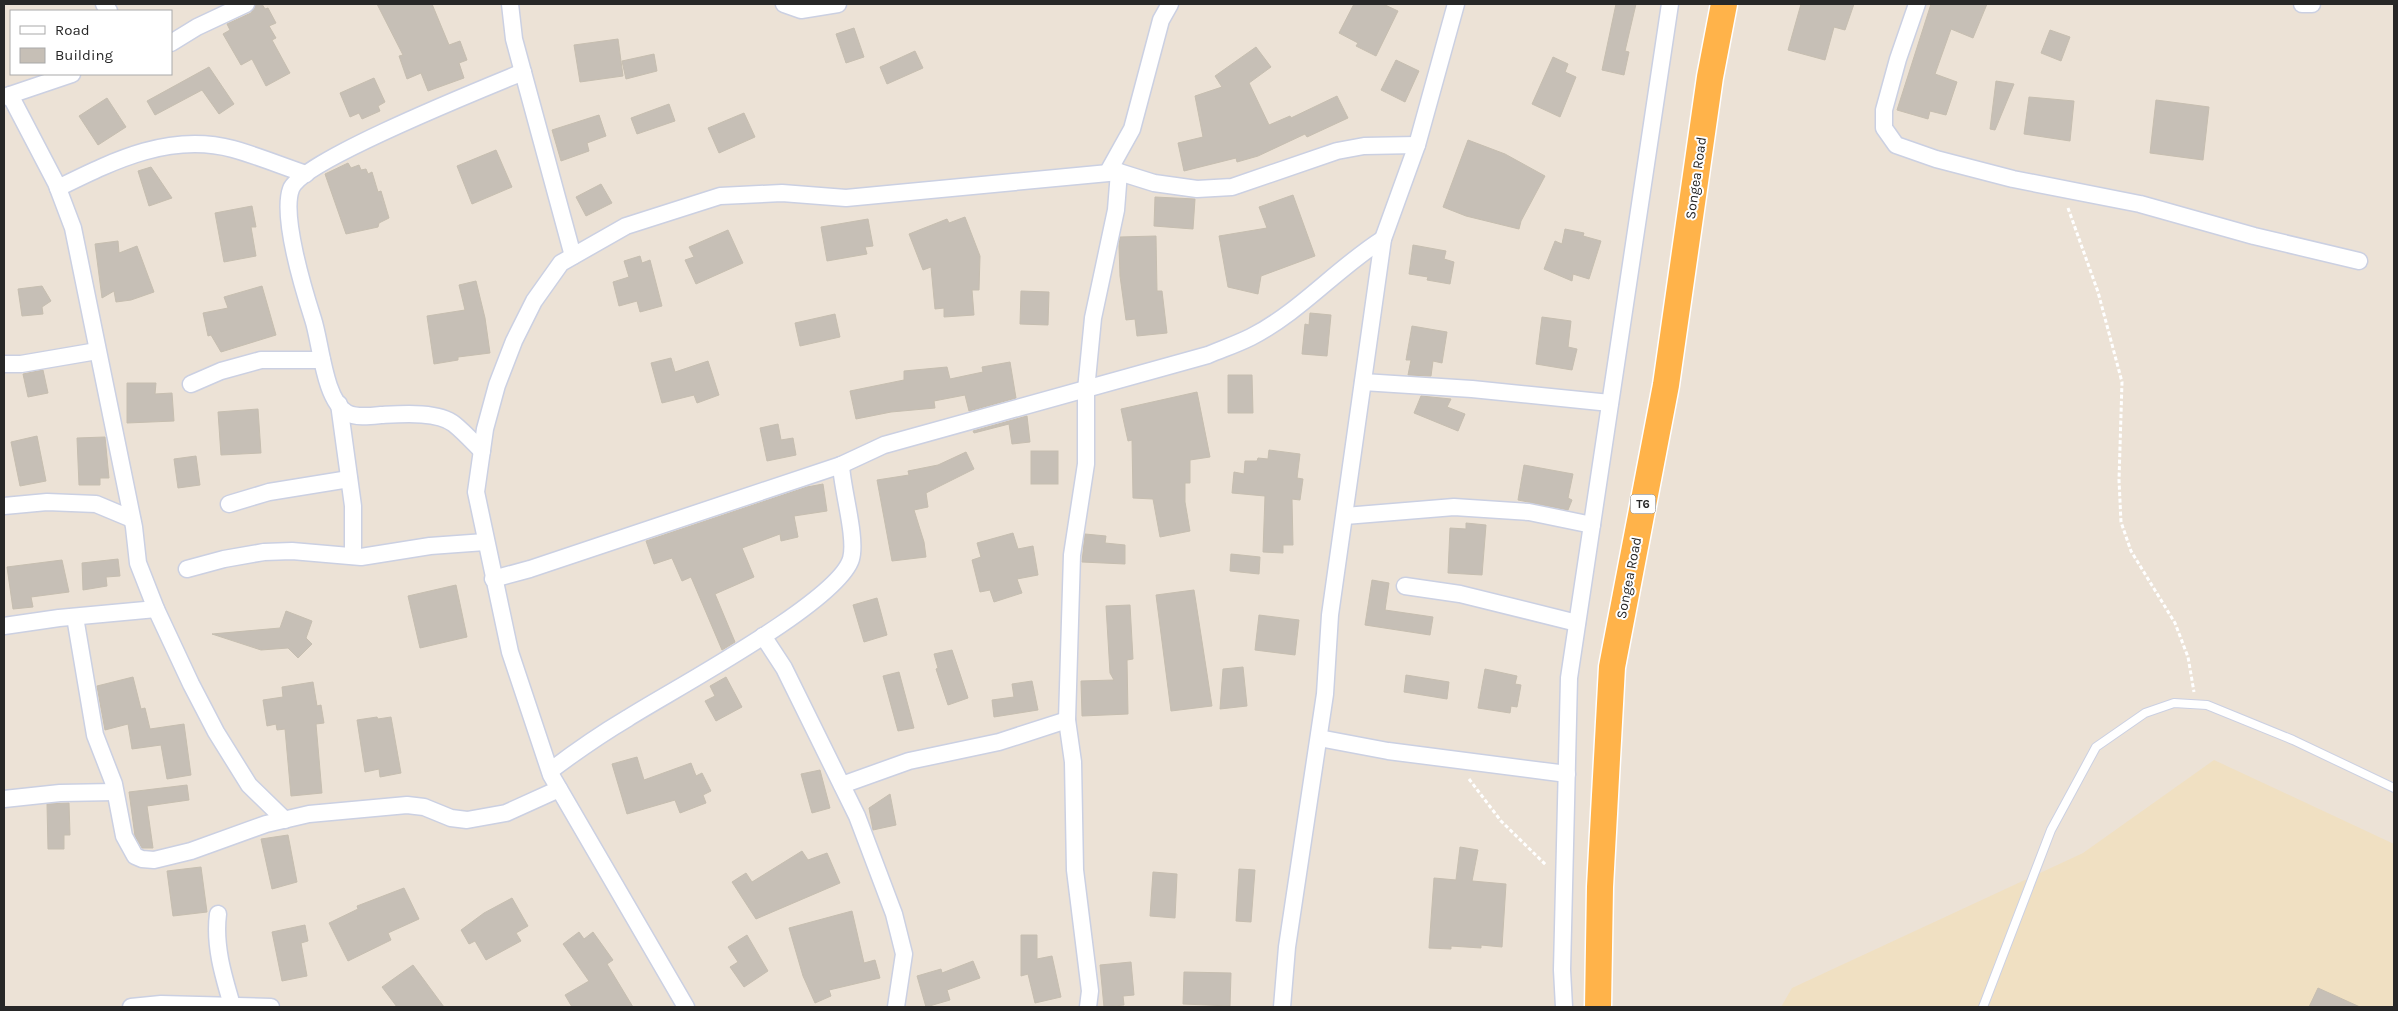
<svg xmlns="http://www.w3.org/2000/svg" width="2398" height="1011" viewBox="0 0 2398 1011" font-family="Karla,sans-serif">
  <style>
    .education { fill: #f0e0c2 }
    .building { fill: #c6bfb6; stroke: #c6beb0 }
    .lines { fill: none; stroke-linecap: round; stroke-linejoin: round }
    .service-casing { stroke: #cbd0e2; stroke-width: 10 }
    .minor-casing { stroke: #cbd0e2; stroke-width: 19 }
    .trunk-casing { stroke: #fff; stroke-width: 29 }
    .path { stroke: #fff; stroke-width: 3; stroke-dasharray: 4 2.5; stroke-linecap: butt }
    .service { stroke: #fff; stroke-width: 8 }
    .minor { stroke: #fff; stroke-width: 16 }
    .trunk { stroke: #ffb34a; stroke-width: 26 }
    .labels { text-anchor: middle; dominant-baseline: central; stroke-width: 4; stroke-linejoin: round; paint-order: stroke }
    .shield { fill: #fff; stroke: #686868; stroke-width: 1 }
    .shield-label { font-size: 12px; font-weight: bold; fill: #272727 }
    .street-label { font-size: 14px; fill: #272727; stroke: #fff }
  </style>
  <rect width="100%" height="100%" fill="#ece2d6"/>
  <path class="education" d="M2214 760 2394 844V1007H1781L1792 988 2083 853Z"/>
  <g class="building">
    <path d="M256 4H262L265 9 268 8 276 23 269 26 276 38 272 40 290 73 266 86 252 59 241 65 223 34 230 30 227 24 251 13Z"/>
    <path d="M377 4H432L449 45 460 41 467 60 459 63 464 78 428 91 421 73 407 79 399 56 403 55Z"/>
    <path d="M1354 4H1383L1398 11 1376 56 1356 46 1358 43 1339 33Z"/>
    <path d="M1616 4H1636L1625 51 1629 52 1624 75 1602 70Z"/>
    <path d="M1801 4H1854L1845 30 1834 27 1825 60 1788 50Z"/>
    <path d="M1931 4H1987L1973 38 1951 29 1935 74 1957 82 1946 115 1930 111 1928 119 1897 110Z"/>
    <path d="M854 28 864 57 846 63 836 34Z"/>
    <path d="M2050 30 2070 37 2061 61 2041 53Z"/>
    <path d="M618 39 623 76 580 82 574 45Z"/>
    <path d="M1256 47 1271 67 1249 83 1269 125 1290 116 1291 118 1337 96 1348 118 1307 137 1305 134 1258 156 1237 162 1236 158 1184 171 1178 143 1203 137 1195 96 1222 87 1215 76Z"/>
    <path d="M915 51 923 68 887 84 880 67Z"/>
    <path d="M654 54 657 71 626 79 622 61Z"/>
    <path d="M1553 57 1568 64 1565 72 1576 77 1560 117 1532 104Z"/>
    <path d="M1396 60 1419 71 1405 102 1381 90Z"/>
    <path d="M209 67 234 104 219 114 202 90 155 115 147 101Z"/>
    <path d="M374 78 385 102 378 106 380 111 362 119 359 113 350 117 340 93Z"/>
    <path d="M1996 81 2014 84 1995 130 1990 129Z"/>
    <path d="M2029 97 2074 101 2070 141 2024 134Z"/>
    <path d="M107 98 126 127 98 145 79 116Z"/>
    <path d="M2156 100 2209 107 2203 160 2150 153Z"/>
    <path d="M669 104 675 121 637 134 631 118Z"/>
    <path d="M744 113 755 137 719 153 708 128Z"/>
    <path d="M599 115 606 136 587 143 589 151 561 161 552 130Z"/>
    <path d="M1468 140 1505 154 1545 176 1521 221 1519 229 1466 216 1443 207Z"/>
    <path d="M496 150 512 187 472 204 457 166Z"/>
    <path d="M348 163 351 168 359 165 361 170 366 169 368 174 372 172 378 192 381 191 389 218 379 223 378 227 346 234 325 174Z"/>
    <path d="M151 167 172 198 149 206 138 171Z"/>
    <path d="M601 184 612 203 586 216 576 197Z"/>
    <path d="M1293 195 1315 256 1261 276 1258 294 1228 287 1219 236 1267 228 1259 207Z"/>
    <path d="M1155 197 1195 199 1193 229 1154 226Z"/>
    <path d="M252 206 256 227H251L256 256 224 262 215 213Z"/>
    <path d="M965 217 980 256 979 290H972L974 315 944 317V308L935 309 931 267 923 270 909 234 947 219 949 223Z"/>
    <path d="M868 219 873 246 865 247 867 254 827 261 821 227Z"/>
    <path d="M1565 229 1584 233 1583 236 1601 241 1589 279 1573 274 1572 281 1544 269 1555 241 1562 244Z"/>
    <path d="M728 230 743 263 696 284 685 260 694 257 689 247Z"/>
    <path d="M1156 236 1157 291H1162L1167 333 1137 336 1135 319 1126 320 1120 276 1119 246 1120 237Z"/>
    <path d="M118 241 119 253 137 246 154 292 131 300 116 302 114 291 102 298 95 244Z"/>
    <path d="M1413 245 1446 251 1444 259 1454 262 1450 284 1427 280 1428 277 1409 274Z"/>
    <path d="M640 256 642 263 650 260 662 306 640 312 637 301 619 306 613 282 629 277 624 261Z"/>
    <path d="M476 281 485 318 490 353 458 357V360L434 364 427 316 465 310 459 285Z"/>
    <path d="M42 286 51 301 42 307 43 314 22 316 18 289Z"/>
    <path d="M262 286 276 335 221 352 211 335 208 336 203 313 228 308 224 297Z"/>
    <path d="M1021 291 1049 292 1048 325 1020 324Z"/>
    <path d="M1310 313 1331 315 1327 356 1302 354 1305 324 1309 325Z"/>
    <path d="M835 314 840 337 800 346 795 323Z"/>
    <path d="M1542 317 1571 321 1568 347 1577 349 1572 370 1536 364Z"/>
    <path d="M1412 326 1447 332 1442 363 1433 361 1431 376 1408 375 1411 360H1406Z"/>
    <path d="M671 358 675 372 708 361 719 395 697 403 694 395 662 403 651 363Z"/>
    <path d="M1010 362 1016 398 969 411 965 395 934 401 935 408 891 412 856 419 850 391 904 380V371L947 367 950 379 983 372 982 367Z"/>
    <path d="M43 370 48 393 28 397 23 374Z"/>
    <path d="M1228 375H1252L1253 413H1228Z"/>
    <path d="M127 383H156L155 394 172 393 174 421 127 423Z"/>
    <path d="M1197 392 1210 457 1190 460V483H1185V502L1190 531 1160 537 1153 499 1133 498 1132 440 1128 441 1121 409Z"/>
    <path d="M1421 396 1451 399 1447 407 1465 414 1458 431 1414 413Z"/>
    <path d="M258 409 261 453 221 455 218 412Z"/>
    <path d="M1027 416 1030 442 1012 444 1009 424 974 433 973 431Z"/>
    <path d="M778 424 781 440 793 438 796 455 767 461 760 428Z"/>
    <path d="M37 436 46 481 20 486 11 442Z"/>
    <path d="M105 437 109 478H100V485H79L77 438Z"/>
    <path d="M1269 450 1300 454 1297 478 1303 479 1300 500 1292 499 1293 545H1283V553L1263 552 1265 496 1232 493 1234 472 1244 474 1245 461H1257L1258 458 1268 459Z"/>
    <rect x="1031" y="451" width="27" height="33"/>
    <path d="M966 452 974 469 926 493 928 507 914 510 924 542 926 557 892 561 877 480 909 475 908 471 938 465Z"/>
    <path d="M196 456 200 485 178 488 174 459Z"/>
    <path d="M1524 465 1573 474 1568 498 1572 500 1568 510 1518 500Z"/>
    <path d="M823 484 827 511 794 516 798 537 781 541 780 534 742 548 754 577 715 594 735 642 722 650 691 577 682 581 672 558 654 564 646 541 807 487Z"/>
    <path d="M1466 523 1486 525 1482 575 1448 573 1450 528 1466 529Z"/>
    <path d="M1013 533 1018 549 1033 546 1038 575 1017 579 1022 593 994 602 990 590 980 592 972 560 981 557 977 543Z"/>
    <path d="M1085 534 1106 536 1105 543 1125 545V564L1082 562Z"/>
    <path d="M1231 554 1260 557 1259 574 1230 571Z"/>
    <path d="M118 559 120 576 106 577 107 586 83 590 82 563Z"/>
    <path d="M62 560 69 592 31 597 33 607 13 609 7 567Z"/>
    <path d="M1372 580 1389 583 1385 610 1433 617 1430 635 1365 625Z"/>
    <path d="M456 585 467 637 420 648 408 596Z"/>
    <path d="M1194 590 1212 706 1171 711 1156 595Z"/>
    <path d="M877 598 887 635 864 642 853 605Z"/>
    <path d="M1130 605 1133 659 1127 660 1128 714 1082 716 1081 681 1114 680 1110 673 1106 606Z"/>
    <path d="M286 611 312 621 306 638 312 644 298 658 288 648 261 650 212 634 280 628Z"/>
    <path d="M1259 615 1299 620 1295 655 1255 650Z"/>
    <path d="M952 650 968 698 948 705 936 669 938 668 934 654Z"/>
    <path d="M1243 667 1247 706 1220 709 1223 669Z"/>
    <path d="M1485 669 1517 676 1515 684 1521 685 1517 707 1511 706 1510 713 1478 708Z"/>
    <path d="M899 672 914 728 898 731 883 676Z"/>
    <path d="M1406 675 1449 682 1447 699 1404 692Z"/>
    <path d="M133 677 141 709 145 708 150 729 184 724 191 775 167 779 161 745 132 749 128 724 105 730 97 686Z"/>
    <path d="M726 677 742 707 716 721 705 701 715 696 710 686Z"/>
    <path d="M1032 681 1038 710 994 717 992 700 1014 697 1012 684Z"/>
    <path d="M313 682 317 706 321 705 324 723 316 724 322 793 291 796 285 729 277 730 276 724 267 726 263 700 283 697 282 687Z"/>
    <path d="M377 717 378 719 391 717 401 773 380 777 379 769 365 772 357 720Z"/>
    <path d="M637 757 644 780 691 763 696 776 702 773 711 791 703 795 706 803 680 813 675 800 627 814 612 764Z"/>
    <path d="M820 770 830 808 812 813 801 774Z"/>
    <path d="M187 785 189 800 147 806 153 848H142L135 836 129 792Z"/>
    <path d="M890 794 896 825 873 830 869 808Z"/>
    <path d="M69 803 70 835H64V849H48L47 804Z"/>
    <path d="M288 835 297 882 272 889 261 839Z"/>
    <path d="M1460 847 1478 850 1472 881 1506 884 1502 947 1481 945V948L1451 946V949L1429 948 1434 878 1456 880Z"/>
    <path d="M802 851 808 860 827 853 840 883 756 919 732 882 746 873 752 882Z"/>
    <path d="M201 867 207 912 173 916 167 871Z"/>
    <path d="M1239 869 1255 870 1251 922 1236 921Z"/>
    <path d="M1153 872 1177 874 1175 918 1150 916Z"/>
    <path d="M404 888 419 919 388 933 391 940 348 961 329 923 358 909 357 906Z"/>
    <path d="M512 898 528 926 516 933 521 941 486 960 475 941 469 944 461 930 484 913Z"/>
    <path d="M852 911 864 963 875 960 880 978 829 990 831 996 815 1003 803 976 789 928Z"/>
    <path d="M305 925 308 941 301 943 307 976 282 981 272 932Z"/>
    <path d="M579 932 584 939 593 932 613 960 607 964 633 1007H572L565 995 589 981 563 944Z"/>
    <path d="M747 935 768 971 744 987 730 967 738 962 728 947Z"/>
    <path d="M1021 935H1037V959L1052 956 1061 997 1035 1003 1028 974 1021 976Z"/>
    <path d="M973 961 980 978 947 990 950 1000 926 1007 917 976 941 969 942 973Z"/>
    <path d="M1131 962 1134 995 1123 996 1124 1005 1104 1007 1100 965Z"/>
    <path d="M413 965 444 1007H397L382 987Z"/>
    <path d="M1184 972 1231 973 1230 1006 1183 1004Z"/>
    <path d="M2318 988 2360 1007H2309Z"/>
  </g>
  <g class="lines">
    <g class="service-casing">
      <path id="service" d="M1983 1007 2051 830 2096 747 2145 713 2174 703 2207 705 2293 740 2394 788"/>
    </g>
    <g class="minor-casing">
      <g id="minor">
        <path d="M104 4 109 11"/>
        <path d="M510 4 514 39 573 256"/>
        <path d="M784 4 801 10 838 4"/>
        <path d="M1917 4 1898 59 1884 110V128L1896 145 1936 159 2013 179 2140 204 2254 236 2359 261"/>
        <path d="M2302 4H2312"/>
        <path d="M171 43 197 27 246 4"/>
        <path d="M10 95 56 183 73 228 134 527 138 563 156 609 191 684 216 732 249 785 285 820"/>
        <path d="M4 97 72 74"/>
        <path d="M1108 172 1132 129 1161 20 1170 4"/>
        <path d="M58 188C113 161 170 132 233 149 258 156 282 166 306 174"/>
        <path d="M4 364H21L97 351"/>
        <path d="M1363 382 1472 389 1610 403"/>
        <path d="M191 384 221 371 261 360H322"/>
        <path d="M339 404 353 506V556"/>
        <path d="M482 451C473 442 464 432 454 424 438 411 401 414 381 415 371 416 356 418 347 413 324 400 321 343 313 319 304 291 281 216 291 189 301 161 487 87 523 72"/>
        <path d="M229 504 269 492 349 479"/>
        <path d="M4 506 47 502 96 504 132 519"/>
        <path d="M1345 516 1454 507 1529 512 1592 525"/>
        <path d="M187 569 224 559 264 552 292 551 361 557 430 546 485 542"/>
        <path d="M493 579 530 569 841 465 884 445 1208 355C1222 349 1237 344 1251 337 1300 312 1337 268 1383 239"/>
        <path d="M1405 586 1460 594 1577 623"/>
        <path d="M75 617 95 735 114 784 124 836 135 856 142 859 154 860 191 851 266 824 309 814 407 805 424 807 451 818 467 820 506 813 559 789"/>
        <path d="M4 626 59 618 156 609"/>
        <path d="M763 636 784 668 857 816 894 914 904 954 896 1007"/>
        <path d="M1319 738 1388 751 1567 774"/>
        <path d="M550 771C575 752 601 734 628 718 672 690 838 602 851 559 857 538 842 489 841 465"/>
        <path d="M842 785 909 761 999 742 1067 720"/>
        <path d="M4 799 60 793 115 792"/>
        <path d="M218 914C214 945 223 975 232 1005"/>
        <path d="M131 1007 161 1004 271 1007"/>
        <path d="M686 1007 551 775 510 652 476 492 485 429 497 385 514 341 534 301 561 263 626 226 720 196 782 193 846 198 1119 172 1154 183 1197 189 1232 187 1337 151 1364 146 1417 145"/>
        <path d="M1088 1007 1090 991 1075 870 1073 762 1067 720 1072 555 1086 464V390L1093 318 1116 210 1119 172"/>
        <path d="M1282 1007 1287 947 1325 694 1330 615 1383 239 1417 145 1456 4"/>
        <path d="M1564 1007 1562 970 1569 678 1670 4"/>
      </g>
    </g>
    <g class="trunk-casing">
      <path id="trunk" d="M1598 1007 1600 887 1612 667 1666 385 1710 77 1724 4"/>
    </g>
    <g class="path">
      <path d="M2068 208 2098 292 2122 382 2119 480 2121 522 2131 551 2175 623 2188 657 2194 692"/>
      <path d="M1469 779 1501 821 1546 865"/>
    </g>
    <use href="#service" class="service"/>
    <use href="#minor" class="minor"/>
    <use href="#trunk" class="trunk"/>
  </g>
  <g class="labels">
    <rect class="shield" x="1630.5" y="494.5" width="25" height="19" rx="4"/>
    <g class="shield-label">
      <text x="1643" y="504">T6</text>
    </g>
    <g class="street-label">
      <text transform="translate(1696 178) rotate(-82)">Songea Road</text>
      <text transform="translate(1629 578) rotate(-79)">Songea Road</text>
    </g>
  </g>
  <rect width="2398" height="1011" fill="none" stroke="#272727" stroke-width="10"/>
  <rect x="10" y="10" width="162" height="65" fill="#ffffff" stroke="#a9a9a9"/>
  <rect x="20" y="26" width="25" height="8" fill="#ffffff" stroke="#a9a9a9"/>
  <text x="55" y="35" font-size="15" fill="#272727">Road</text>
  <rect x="20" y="48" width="25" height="15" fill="#c6bfb6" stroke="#a9a9a9"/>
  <text x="55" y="60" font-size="15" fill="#272727">Building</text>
</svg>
